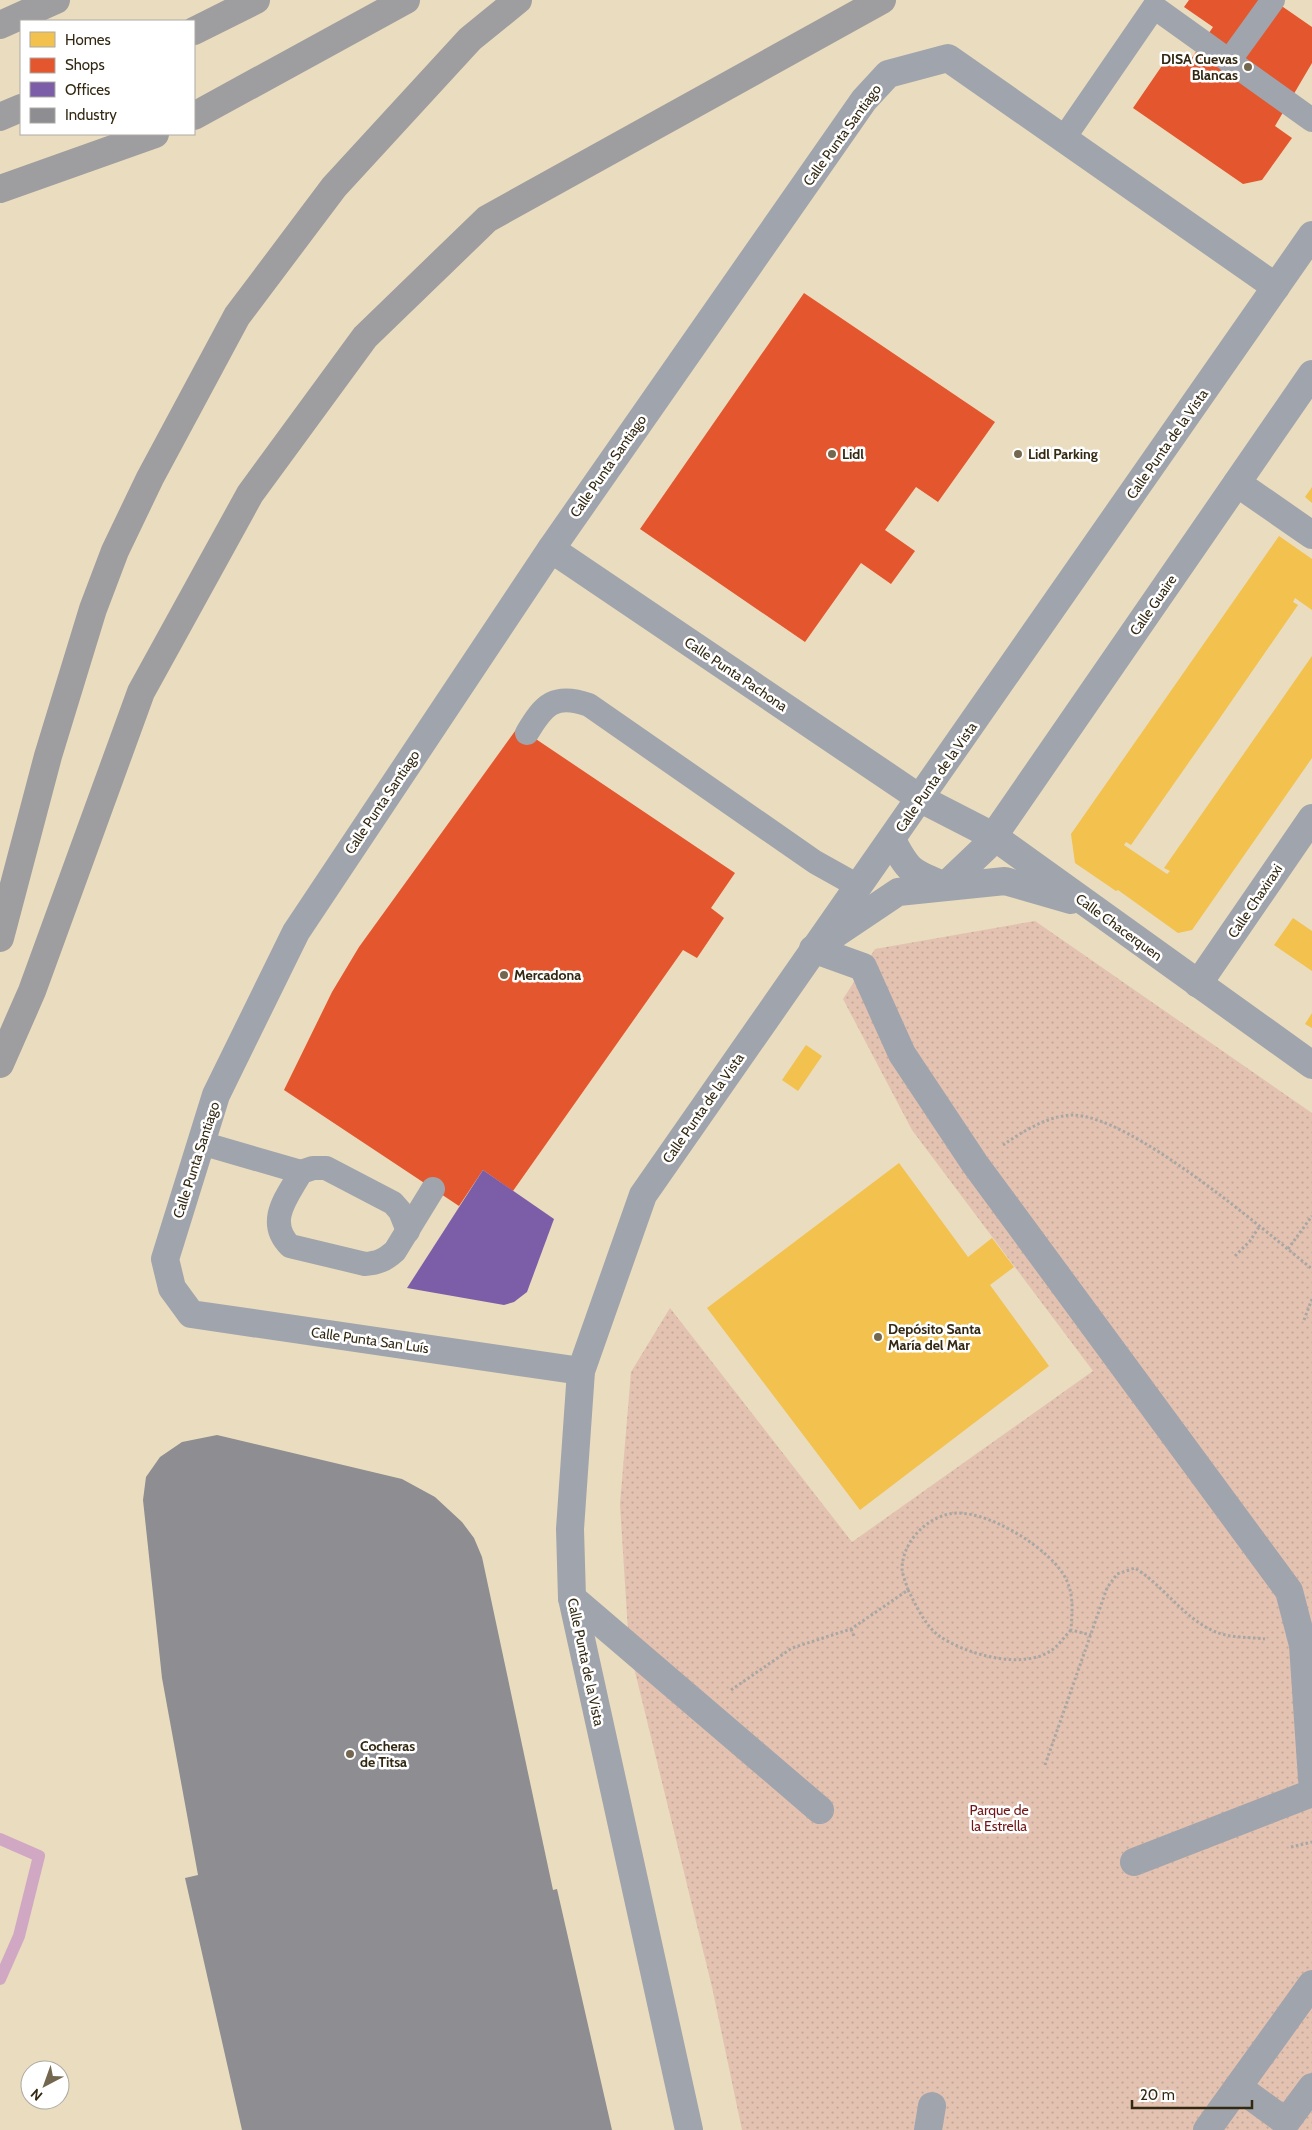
<svg xmlns="http://www.w3.org/2000/svg" width="1312" height="2130" viewBox="0 0 1312 2130" font-family="Cabin,sans-serif">
  <style>
    .park { fill: url(#park-dots) }
    .homes { fill: #f2c14e }
    .shops { fill: #e4572e }
    .offices { fill: #7b5ea7 }
    .industry { fill: #8d8d92 }
    .lines { fill: none; stroke-linecap: round; stroke-linejoin: round }
    .stream { stroke: #d0a8c4; stroke-width: 12 }
    .path { stroke: #a9a7a4; stroke-width: 3; stroke-dasharray: 2.5 2.5; stroke-linecap: butt }
    .lane { stroke: #a0a4ad; stroke-width: 24 }
    .street { stroke: #a0a4ad; stroke-width: 28 }
    .highway { stroke: #9e9d9f; stroke-width: 28 }
    .poi-dot { fill: #73684f; stroke: #fff; stroke-width: 2 }
    .labels { text-anchor: middle; dominant-baseline: central; stroke-width: 5; stroke-linejoin: round; paint-order: stroke }
    .poi-label { font-size: 14px; font-weight: bold; fill: #332913; stroke: #fff; text-anchor: start }
    .street-label { font-size: 14px; fill: #332913; stroke: #fff }
    .park-label { font-size: 14px; fill: #711717; stroke: #fff }
  </style>
  <defs>
    <pattern id="park-dots" width="8" height="8" patternUnits="userSpaceOnUse" patternTransform="scale(1.25)"><rect width="8" height="8" fill="#e3c2b1"/><path d="M2 2h.1M6 6h.1" fill="none" stroke="#c3a797" stroke-width="1.8" stroke-linecap="round"/></pattern>
  </defs>
  <rect width="100%" height="100%" fill="#eadcbe"/>
  <path class="park" d="M1035 921 1312 1113V2130H742L712 1987 629 1647 620 1504 631 1372 670 1308 852 1542 1093 1371 912 1130 843 999 875 949Z"/>
  <g class="homes">
    <path d="M1312 487V503L1305 497Z"/>
    <path d="M1279 536 1312 559V610L1295 598 1293 602 1298 605 1215 725 1131 845 1126 842 1124 845 1167 874 1170 871 1164 868 1312 656V758L1192 930 1178 933 1118 890 1116 891 1075 863 1071 834Z"/>
    <path d="M1293 918 1312 931V971L1274 945Z"/>
    <path d="M1312 1013V1028L1305 1024Z"/>
    <path d="M806 1045 822 1056 798 1091 782 1080Z"/>
    <path d="M899 1163 968 1257 992 1238 1014 1267 990 1285 1049 1366 860 1510 707 1308Z"/>
  </g>
  <g class="shops">
    <path d="M1189 0H1273L1312 27V63L1275 126 1292 138 1262 180 1243 184 1133 108 1170 54 1187 65 1213 27 1184 7Z"/>
    <path d="M804 293 995 422 938 502 916 487 885 530 915 551 891 584 861 563 805 642 640 529Z"/>
    <path d="M518 727 735 873 711 908 724 918 697 958 683 950 513 1191 483 1170 459 1206 284 1090 332 992 359 947Z"/>
  </g>
  <path class="offices" d="M483 1170 554 1219 527 1292 514 1302 504 1305 407 1288Z"/>
  <path class="industry" d="M217 1435 402 1479 435 1497 462 1522 474 1538 482 1557 553 1890 557 1889 612 2130H242L185 1878 198 1875 162 1678 143 1500 146 1477 160 1457 182 1442Z"/>
  <g class="lines">
    <path class="stream" d="M0 1839 39 1856 19 1936 0 1979"/>
    <g class="path">
      <path d="M1003 1145C1022 1132 1047 1116 1072 1115 1131 1115 1264 1230 1312 1269"/>
      <path d="M1288 1249 1312 1216"/>
      <path d="M1235 1256 1250 1241 1259 1227"/>
      <path d="M1304 1320 1312 1299"/>
      <path d="M908 1590C916 1605 924 1624 938 1635 964 1654 1023 1671 1052 1650 1059 1645 1065 1636 1071 1630"/>
      <path d="M851 1629 854 1636"/>
      <path d="M731 1690 792 1648 851 1629 908 1590C906 1583 902 1574 902 1568 903 1542 925 1519 949 1514 983 1506 1054 1550 1067 1581 1074 1597 1072 1613 1071 1630L1091 1635"/>
      <path d="M1045 1765 1107 1588 1117 1574 1135 1568C1164 1586 1184 1619 1216 1632 1230 1638 1250 1637 1265 1639"/>
      <path d="M1291 1847 1312 1842"/>
    </g>
    <g class="lane">
      <path d="M1229 61 1273 0"/>
      <path d="M1064 138 1154 7 1312 120"/>
      <path d="M527 733C544 704 555 693 589 705L815 862 858 886"/>
      <path d="M201 1143 301 1172C288 1196 265 1221 290 1246L365 1264C378 1263 385 1260 395 1251L433 1189"/>
      <path d="M301 1172 313 1168H326L393 1203 400 1211 408 1231"/>
    </g>
    <g class="street">
      <path d="M1237 483 1312 535"/>
      <path d="M551 549 921 799 993 836 1312 1065"/>
      <path d="M892 840C909 873 912 872 945 886"/>
      <path d="M945 886 986 847 1312 374"/>
      <path d="M831 937 898 892 1005 881 1071 900"/>
      <path d="M813 949 863 967 902 1054 975 1164 1289 1591 1303 1645 1312 1779"/>
      <path d="M1198 984 1312 818"/>
      <path d="M581 1371 191 1314 172 1288 165 1259 216 1095 296 932 551 549 864 100 888 74 948 58 1276 287"/>
      <path d="M572 1598 820 1810"/>
      <path d="M1134 1862 1312 1793"/>
      <path d="M1238 2087 1286 2122 1312 2087"/>
      <path d="M689 2130 572 1598 570 1529 581 1371 643 1195 1312 235"/>
      <path d="M928 2130 932 2106"/>
      <path d="M1207 2130 1312 1984"/>
    </g>
    <g class="highway">
      <path d="M0 25 56 0"/>
      <path d="M194 31 256 0"/>
      <path d="M194 116 406 0"/>
      <path d="M0 117 21 108"/>
      <path d="M0 189 155 134"/>
      <path d="M0 938 48 756 93 609 115 551 150 478 237 316 334 187 470 39 518 0"/>
      <path d="M0 1064 32 991 141 692 250 494 365 337 487 219 882 0"/>
    </g>
  </g>
  <g class="poi-dot">
    <circle cx="1248" cy="67" r="5"/>
    <circle cx="832" cy="454" r="5"/>
    <circle cx="1018" cy="454" r="5"/>
    <circle cx="504" cy="975" r="5"/>
    <circle cx="878" cy="1337" r="5"/>
    <circle cx="350" cy="1754" r="5"/>
  </g>
  <g class="labels">
    <g class="poi-label">
      <text x="1238" y="59" text-anchor="end">DISA Cuevas<tspan x="1238" dy="16">Blancas</tspan></text>
      <text x="842" y="454">Lidl</text>
      <text x="1028" y="454">Lidl Parking</text>
      <text x="514" y="975">Mercadona</text>
      <text x="888" y="1329">Depósito Santa<tspan x="888" dy="16">María del Mar</tspan></text>
      <text x="360" y="1746">Cocheras<tspan x="360" dy="16">de Titsa</tspan></text>
    </g>
    <g class="street-label">
      <text transform="translate(842 135) rotate(-54)">Calle Punta Santiago</text>
      <text transform="translate(1167 444) rotate(-55)">Calle Punta de la Vista</text>
      <text transform="translate(608 466) rotate(-55)">Calle Punta Santiago</text>
      <text transform="translate(1153 605) rotate(-55)">Calle Guaire</text>
      <text transform="translate(736 674) rotate(34)">Calle Punta Pachona</text>
      <text transform="translate(936 777) rotate(-55)">Calle Punta de la Vista</text>
      <text transform="translate(382 802) rotate(-56)">Calle Punta Santiago</text>
      <text transform="translate(1255 901) rotate(-56)">Calle Chaxiraxi</text>
      <text transform="translate(1119 927) rotate(36)">Calle Chacerquen</text>
      <text transform="translate(703 1108) rotate(-55)">Calle Punta de la Vista</text>
      <text transform="translate(196 1160) rotate(-72)">Calle Punta Santiago</text>
      <text transform="translate(370 1340) rotate(8)">Calle Punta San Luís</text>
      <text transform="translate(586 1662) rotate(78)">Calle Punta de la Vista</text>
    </g>
    <g class="park-label">
      <text x="999" y="1810">Parque de<tspan x="999" dy="16">la Estrella</tspan></text>
    </g>
  </g>
  <rect x="20" y="20" width="175" height="115" fill="#ffffff" stroke="#ada9a1"/>
  <rect x="30" y="32" width="25" height="15" fill="#f2c14e" stroke="#ada9a1"/>
  <text x="65" y="45" font-size="15" fill="#332913">Homes</text>
  <rect x="30" y="58" width="25" height="15" fill="#e4572e" stroke="#ada9a1"/>
  <text x="65" y="70" font-size="15" fill="#332913">Shops</text>
  <rect x="30" y="82" width="25" height="15" fill="#7b5ea7" stroke="#ada9a1"/>
  <text x="65" y="95" font-size="15" fill="#332913">Offices</text>
  <rect x="30" y="108" width="25" height="15" fill="#8d8d92" stroke="#ada9a1"/>
  <text x="65" y="120" font-size="15" fill="#332913">Industry</text>
  <g transform="translate(45 2085) rotate(221)"><circle r="24" fill="#ffffff" stroke="#ada9a1"/>
  <path d="M0-4L9 19L0 12L-9 19Z" fill="#73684f"/>
  <text y="-8" font-size="14" font-weight="bold" text-anchor="middle" fill="#332913">N</text>
  </g>
  <path d="M1132 2100v8h120v-8" fill="none" stroke="#332913" stroke-width="2.5"/>
  <text x="1140" y="2100" font-size="15" fill="#332913" stroke="#ffffff" stroke-width="4" paint-order="stroke">20 m</text>
</svg>
